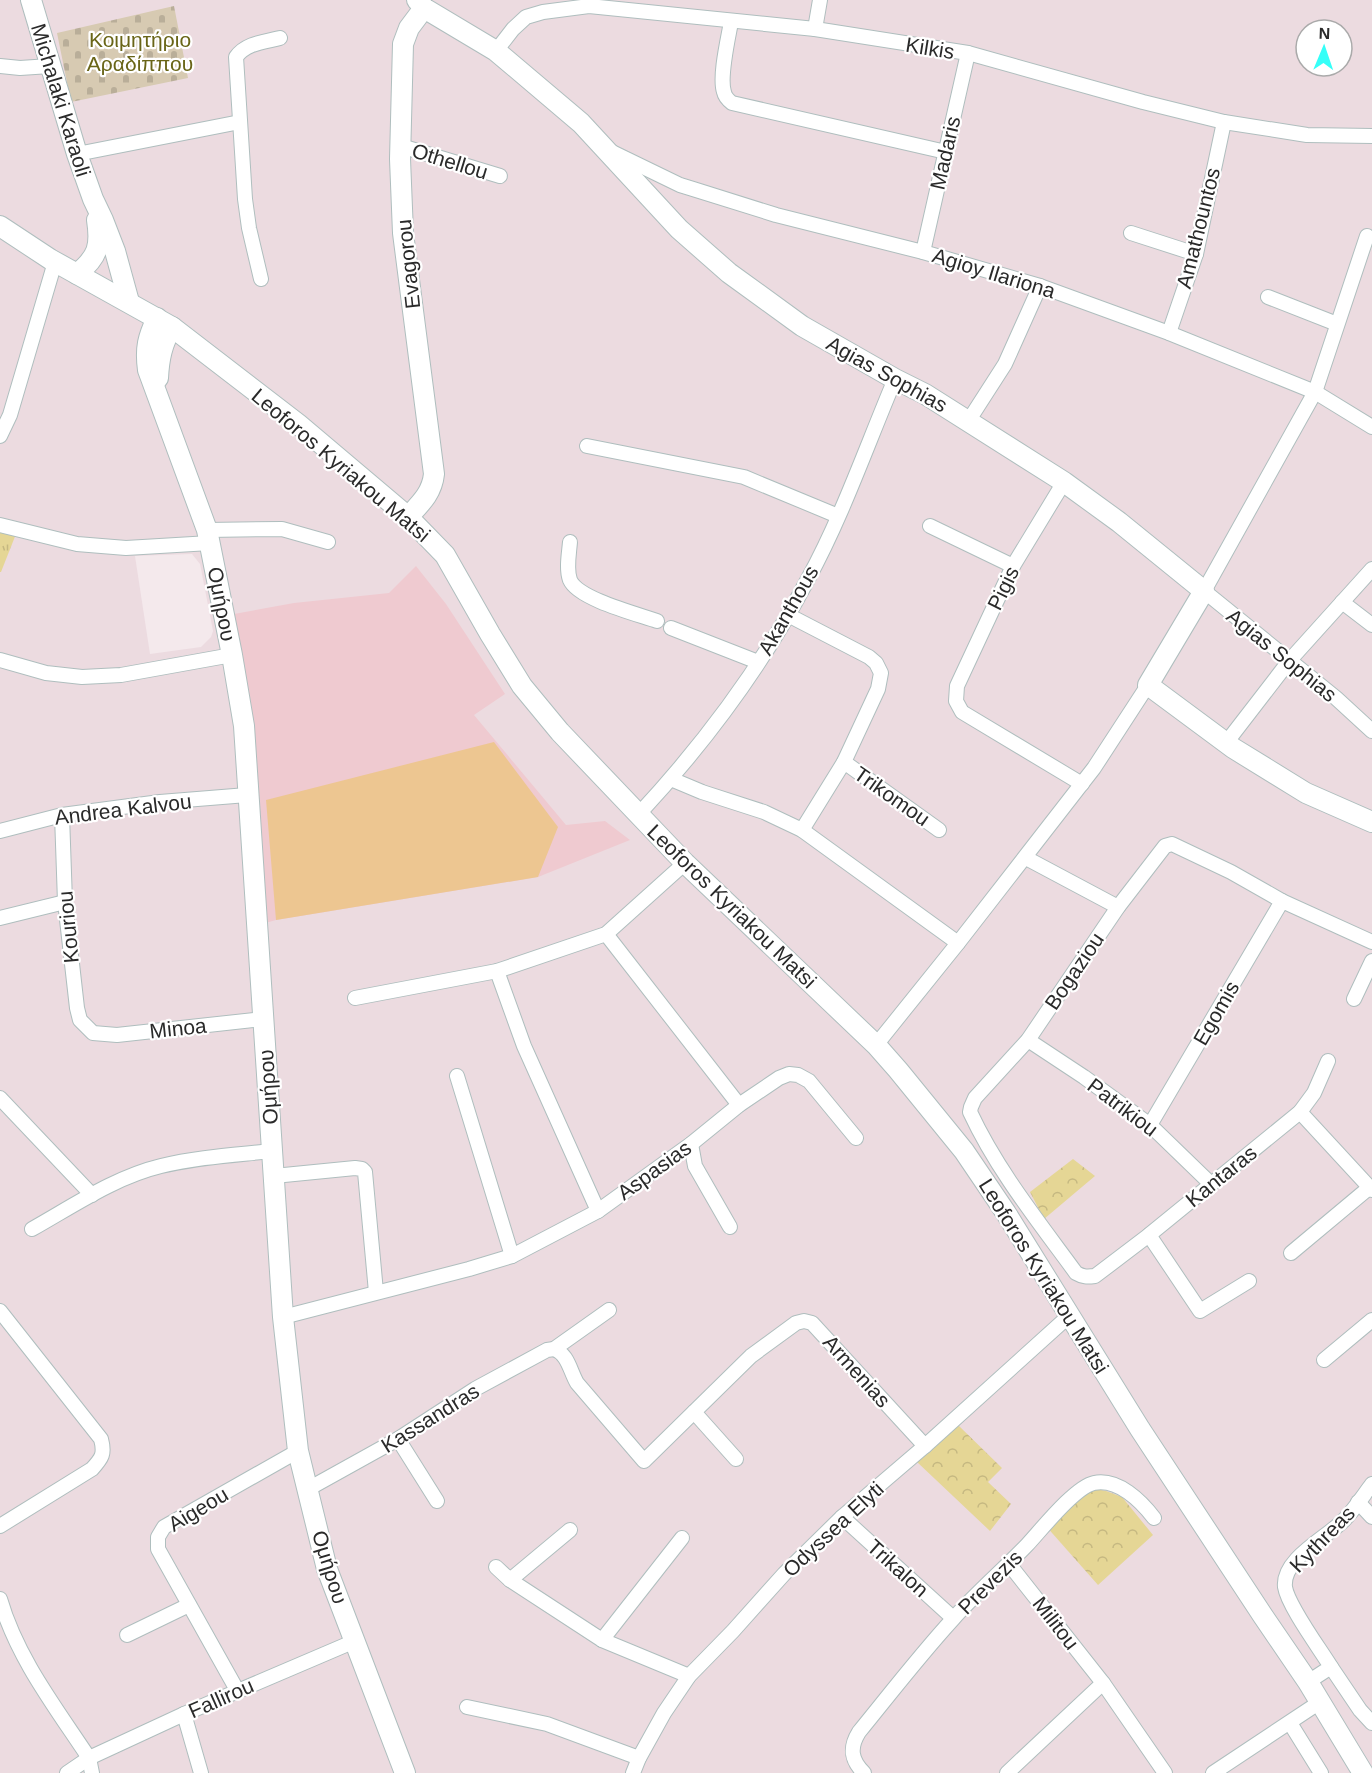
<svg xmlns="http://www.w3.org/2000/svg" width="1372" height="1773" viewBox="0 0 1372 1773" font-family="Arial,sans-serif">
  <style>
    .education { fill: #efcad0 }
    .grass { fill: url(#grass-tufts) }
    .cemetery { fill: url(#cemetery-stones) }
    .park { fill: url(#park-crowns) }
    .pitch { fill: #edc691 }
    .plaza { fill: #f4e9ec }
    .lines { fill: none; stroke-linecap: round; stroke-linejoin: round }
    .street-casing { stroke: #afbebe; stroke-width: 16 }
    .secondary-casing { stroke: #afbebe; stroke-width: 22 }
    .street { stroke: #fff; stroke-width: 14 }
    .secondary { stroke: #fff; stroke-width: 20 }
    .labels { text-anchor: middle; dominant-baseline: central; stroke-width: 4.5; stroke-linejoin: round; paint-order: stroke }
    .park-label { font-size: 21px; fill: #696517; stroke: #fff }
    .street-label { font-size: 21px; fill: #2a2a2a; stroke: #fff }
  </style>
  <defs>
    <pattern id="grass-tufts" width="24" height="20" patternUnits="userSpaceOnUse" patternTransform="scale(1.5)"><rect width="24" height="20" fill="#e5d695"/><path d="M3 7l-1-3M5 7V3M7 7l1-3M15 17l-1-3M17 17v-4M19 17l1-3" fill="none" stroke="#c5b881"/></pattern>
    <pattern id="cemetery-stones" width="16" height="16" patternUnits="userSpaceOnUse" patternTransform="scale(1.5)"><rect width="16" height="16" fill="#d7cab2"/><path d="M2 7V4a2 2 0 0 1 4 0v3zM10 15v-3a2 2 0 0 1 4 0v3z" fill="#b9ae99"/></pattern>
    <pattern id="park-crowns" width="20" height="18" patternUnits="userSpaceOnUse" patternTransform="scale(1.5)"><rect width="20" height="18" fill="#e5d695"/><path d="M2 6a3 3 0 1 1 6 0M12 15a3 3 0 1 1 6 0" fill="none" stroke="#c5b881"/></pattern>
  </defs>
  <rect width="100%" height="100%" fill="#ecdbe0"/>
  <path class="education" d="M416 566 446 604 505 694 474 715 566 825 605 821 630 840 538 877 276 920 262 924 250 729 234 614 294 603 389 593Z"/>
  <path class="grass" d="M0 529 16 534 1 572H0Z"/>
  <path class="cemetery" d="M174 6 188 78 71 102 57 33Z"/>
  <g class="park">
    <path d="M1073 1159 1095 1176 1044 1219 1030 1192Z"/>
    <path d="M958 1425 1002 1468 988 1482 1011 1504 990 1531 917 1462Z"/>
    <path d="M1091 1488 1106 1491 1122 1497 1153 1535 1098 1585 1045 1525Z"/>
  </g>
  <path class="pitch" d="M494 742 558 827 538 877 276 920 266 800Z"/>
  <path class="plaza" d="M192 554 200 564 213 631 211 637 201 647 150 654 135 556Z"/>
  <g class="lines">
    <g class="street-casing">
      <g id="street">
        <path d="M731 22C728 39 719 77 724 92 725 97 728 100 732 103L946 152"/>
        <path d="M815 29 820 0"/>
        <path d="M496 51 513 29 526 17 543 12 589 6 815 29 968 53 1143 102 1224 122 1307 135 1372 136"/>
        <path d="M0 66 20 68 50 66"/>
        <path d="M401 146 500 176"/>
        <path d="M612 152 680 185 693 189 776 215 923 252 1040 286 1169 333 1315 392 1372 427"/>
        <path d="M77 154 240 122"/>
        <path d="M1131 233 1196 254"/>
        <path d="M1367 236 1315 392 1204 591 1336 698 1372 731"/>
        <path d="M923 252 968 53"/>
        <path d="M261 279 249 228 245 199 236 57C246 43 264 42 280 38"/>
        <path d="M1268 297 1337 324"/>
        <path d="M1169 333 1196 254 1224 122"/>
        <path d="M969 420 1005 364 1040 286"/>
        <path d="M0 436 10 415 55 262"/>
        <path d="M587 446 744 477 838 516"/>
        <path d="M1064 482 1013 566 957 686 956 701 962 712 1082 784"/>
        <path d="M0 525 77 544 126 548 210 543"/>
        <path d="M930 526 1013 566"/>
        <path d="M207 530 282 529 328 542"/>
        <path d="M570 542C569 554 566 569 570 580 578 599 637 614 657 621"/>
        <path d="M1342 602 1372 625"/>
        <path d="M788 615 869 657 876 663 881 673 878 689 844 762 802 830"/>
        <path d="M671 628 758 662"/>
        <path d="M0 660 46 673 82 677 121 675 232 655"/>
        <path d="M1226 743 1290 660 1372 569"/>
        <path d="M844 762 939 830"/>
        <path d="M671 779 702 792 764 812 802 830 958 943"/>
        <path d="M62 815 65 902 77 1008 80 1020 93 1033 117 1035 263 1019"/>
        <path d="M638 815C704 744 763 665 808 579 842 517 867 445 895 379"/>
        <path d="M0 831 62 815 160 802 247 795"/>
        <path d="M1026 858 1118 907"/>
        <path d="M0 918 65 902"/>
        <path d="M606 934 739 1105"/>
        <path d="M497 971 524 1046 598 1211"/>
        <path d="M355 998 497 971 606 934 685 863"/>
        <path d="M1354 999 1372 961"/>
        <path d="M1028 1040 1084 1077 1150 1125 1211 1184"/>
        <path d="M876 1045 958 943 1094 768 1148 685"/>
        <path d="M1328 1061 1314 1093 1300 1112 1149 1235 1095 1276C1087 1277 1083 1277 1076 1273 1038 1221 997 1170 970 1112L971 1107 975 1098 1028 1040 1118 907 1165 846 1172 844 1231 872 1282 901 1372 942"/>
        <path d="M457 1076 512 1256"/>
        <path d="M0 1098 92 1195"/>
        <path d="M1300 1112 1372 1190"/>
        <path d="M1150 1125 1282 901"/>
        <path d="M691 1144 695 1166 730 1227"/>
        <path d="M274 1176 355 1168 362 1169 365 1172 376 1292"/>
        <path d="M32 1229C73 1206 115 1177 161 1166 198 1157 235 1155 272 1151"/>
        <path d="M1149 1235 1200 1311 1249 1281"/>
        <path d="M1291 1253 1370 1187"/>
        <path d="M0 1311 101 1439C105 1454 102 1458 92 1469L0 1526"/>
        <path d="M283 1317 469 1269 512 1256 598 1211 691 1144 739 1105 779 1078 789 1074 798 1075 809 1081 856 1138"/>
        <path d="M554 1349C568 1354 570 1371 577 1383L644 1461 751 1356 796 1323 804 1321 812 1323 925 1446"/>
        <path d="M1324 1360 1372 1320"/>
        <path d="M694 1412 736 1459"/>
        <path d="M398 1439 437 1501"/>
        <path d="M308 1489 398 1439 475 1389 547 1350 554 1349 609 1310"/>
        <path d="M1358 1502 1372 1517"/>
        <path d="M842 1517 953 1618"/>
        <path d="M1009 1564 1103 1683 1165 1773"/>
        <path d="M496 1567 510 1580 602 1640 689 1676"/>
        <path d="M510 1580 570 1530"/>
        <path d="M0 1599C17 1658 56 1708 89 1758L92 1773"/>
        <path d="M127 1635 189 1605"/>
        <path d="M602 1640 682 1538"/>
        <path d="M1331 1667 1360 1710 1372 1723"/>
        <path d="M1308 1682 1331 1667C1320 1649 1288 1606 1285 1587 1282 1559 1326 1538 1344 1520 1354 1510 1363 1496 1372 1484"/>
        <path d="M237 1690 158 1549V1537L164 1527 298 1451"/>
        <path d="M467 1707 547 1724 639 1758"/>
        <path d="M184 1714 201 1773"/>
        <path d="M1290 1723 1321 1773"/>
        <path d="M67 1773 89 1758 184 1714 355 1641"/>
        <path d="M633 1773 639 1758 664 1713 689 1676 733 1631 784 1574 842 1517 925 1446 1070 1315"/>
        <path d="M864 1773C851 1760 849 1748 859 1732 890 1694 920 1655 953 1619 976 1593 1003 1570 1027 1545 1041 1530 1075 1487 1094 1483 1118 1478 1141 1501 1154 1518"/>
        <path d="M1007 1773 1103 1683"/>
        <path d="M1213 1773 1320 1702"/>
      </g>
    </g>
    <g class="secondary-casing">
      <g id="secondary">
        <path d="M31 0 77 154 93 199 103 220 115 251 129 302"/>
        <path d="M417 0 424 8 496 51 581 123 679 229 729 273 802 326 895 379 925 394 1064 482 1119 522 1204 591 1148 685 1233 748 1306 793 1372 822"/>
        <path d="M0 226 50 259 172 327 298 424 408 517 445 555 490 634 522 686 560 732 685 863 876 1045 898 1070 964 1151 1006 1213 1140 1429 1263 1616 1308 1682 1363 1773"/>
        <path d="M77 274C98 257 101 246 97 220"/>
        <path d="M157 318C148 337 145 348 148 370L207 530 232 655 244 726 283 1317 298 1451 327 1569 405 1773"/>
        <path d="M158 378C159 358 162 344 172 327"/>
        <path d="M408 517C421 503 432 493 434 474L403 233 400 159 403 44 409 28 424 8"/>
      </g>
    </g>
    <use href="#street" class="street"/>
    <use href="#secondary" class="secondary"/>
  </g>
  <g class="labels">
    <g class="park-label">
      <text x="140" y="39">Κοιμητήριο<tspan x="140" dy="24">Αραδίππου</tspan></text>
    </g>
    <g class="street-label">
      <text transform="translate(930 48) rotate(9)">Kilkis</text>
      <text transform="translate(61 100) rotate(73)">Michalaki Karaoli</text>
      <text transform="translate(945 153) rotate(-77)">Madaris</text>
      <text transform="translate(450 161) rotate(17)">Othellou</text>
      <text transform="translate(1198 228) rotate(-76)">Amathountos</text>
      <text transform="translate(408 264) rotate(-96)">Evagorou</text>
      <text transform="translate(994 273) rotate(17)">Agioy Ilariona</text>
      <text transform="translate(887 374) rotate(29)">Agias Sophias</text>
      <text transform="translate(341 465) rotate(40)">Leoforos Kyriakou Matsi</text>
      <text transform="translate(1003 588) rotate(-64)">Pigis</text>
      <text transform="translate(222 604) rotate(79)">Ομήρου</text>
      <text transform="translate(788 610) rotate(-60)">Akanthous</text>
      <text transform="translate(1282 655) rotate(39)">Agias Sophias</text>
      <text transform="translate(892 796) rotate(35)">Trikomou</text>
      <text transform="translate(123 809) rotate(-7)">Andrea Kalvou</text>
      <text transform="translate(732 906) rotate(44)">Leoforos Kyriakou Matsi</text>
      <text transform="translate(68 927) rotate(-95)">Kouriou</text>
      <text transform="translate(1074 971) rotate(-56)">Bogaziou</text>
      <text transform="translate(1216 1013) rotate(-60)">Egomis</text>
      <text transform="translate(178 1028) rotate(-6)">Minoa</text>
      <text transform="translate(268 1087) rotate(-94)">Ομήρου</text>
      <text transform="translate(1123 1107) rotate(37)">Patrikiou</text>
      <text transform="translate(654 1170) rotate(-36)">Aspasias</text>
      <text transform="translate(1221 1176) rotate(-39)">Kantaras</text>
      <text transform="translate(1044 1276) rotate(58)">Leoforos Kyriakou Matsi</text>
      <text transform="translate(857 1371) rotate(48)">Armenias</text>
      <text transform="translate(430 1418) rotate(-32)">Kassandras</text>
      <text transform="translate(198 1509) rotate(-31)">Aigeou</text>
      <text transform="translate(833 1529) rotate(-43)">Odyssea Elyti</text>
      <text transform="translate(1322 1539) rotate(-46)">Kythreas</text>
      <text transform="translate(330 1567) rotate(73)">Ομήρου</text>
      <text transform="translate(898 1568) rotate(42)">Trikalon</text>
      <text transform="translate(990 1582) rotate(-45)">Prevezis</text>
      <text transform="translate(1056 1623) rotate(52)">Militou</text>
      <text transform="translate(221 1698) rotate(-24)">Fallirou</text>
    </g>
  </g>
  <g transform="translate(1324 48) rotate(2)"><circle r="28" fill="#ffffff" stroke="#aaaaaa" stroke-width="1.5"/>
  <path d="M0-4.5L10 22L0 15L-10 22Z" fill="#36fff8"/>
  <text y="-9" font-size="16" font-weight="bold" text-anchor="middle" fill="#2a2a2a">N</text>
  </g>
</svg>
